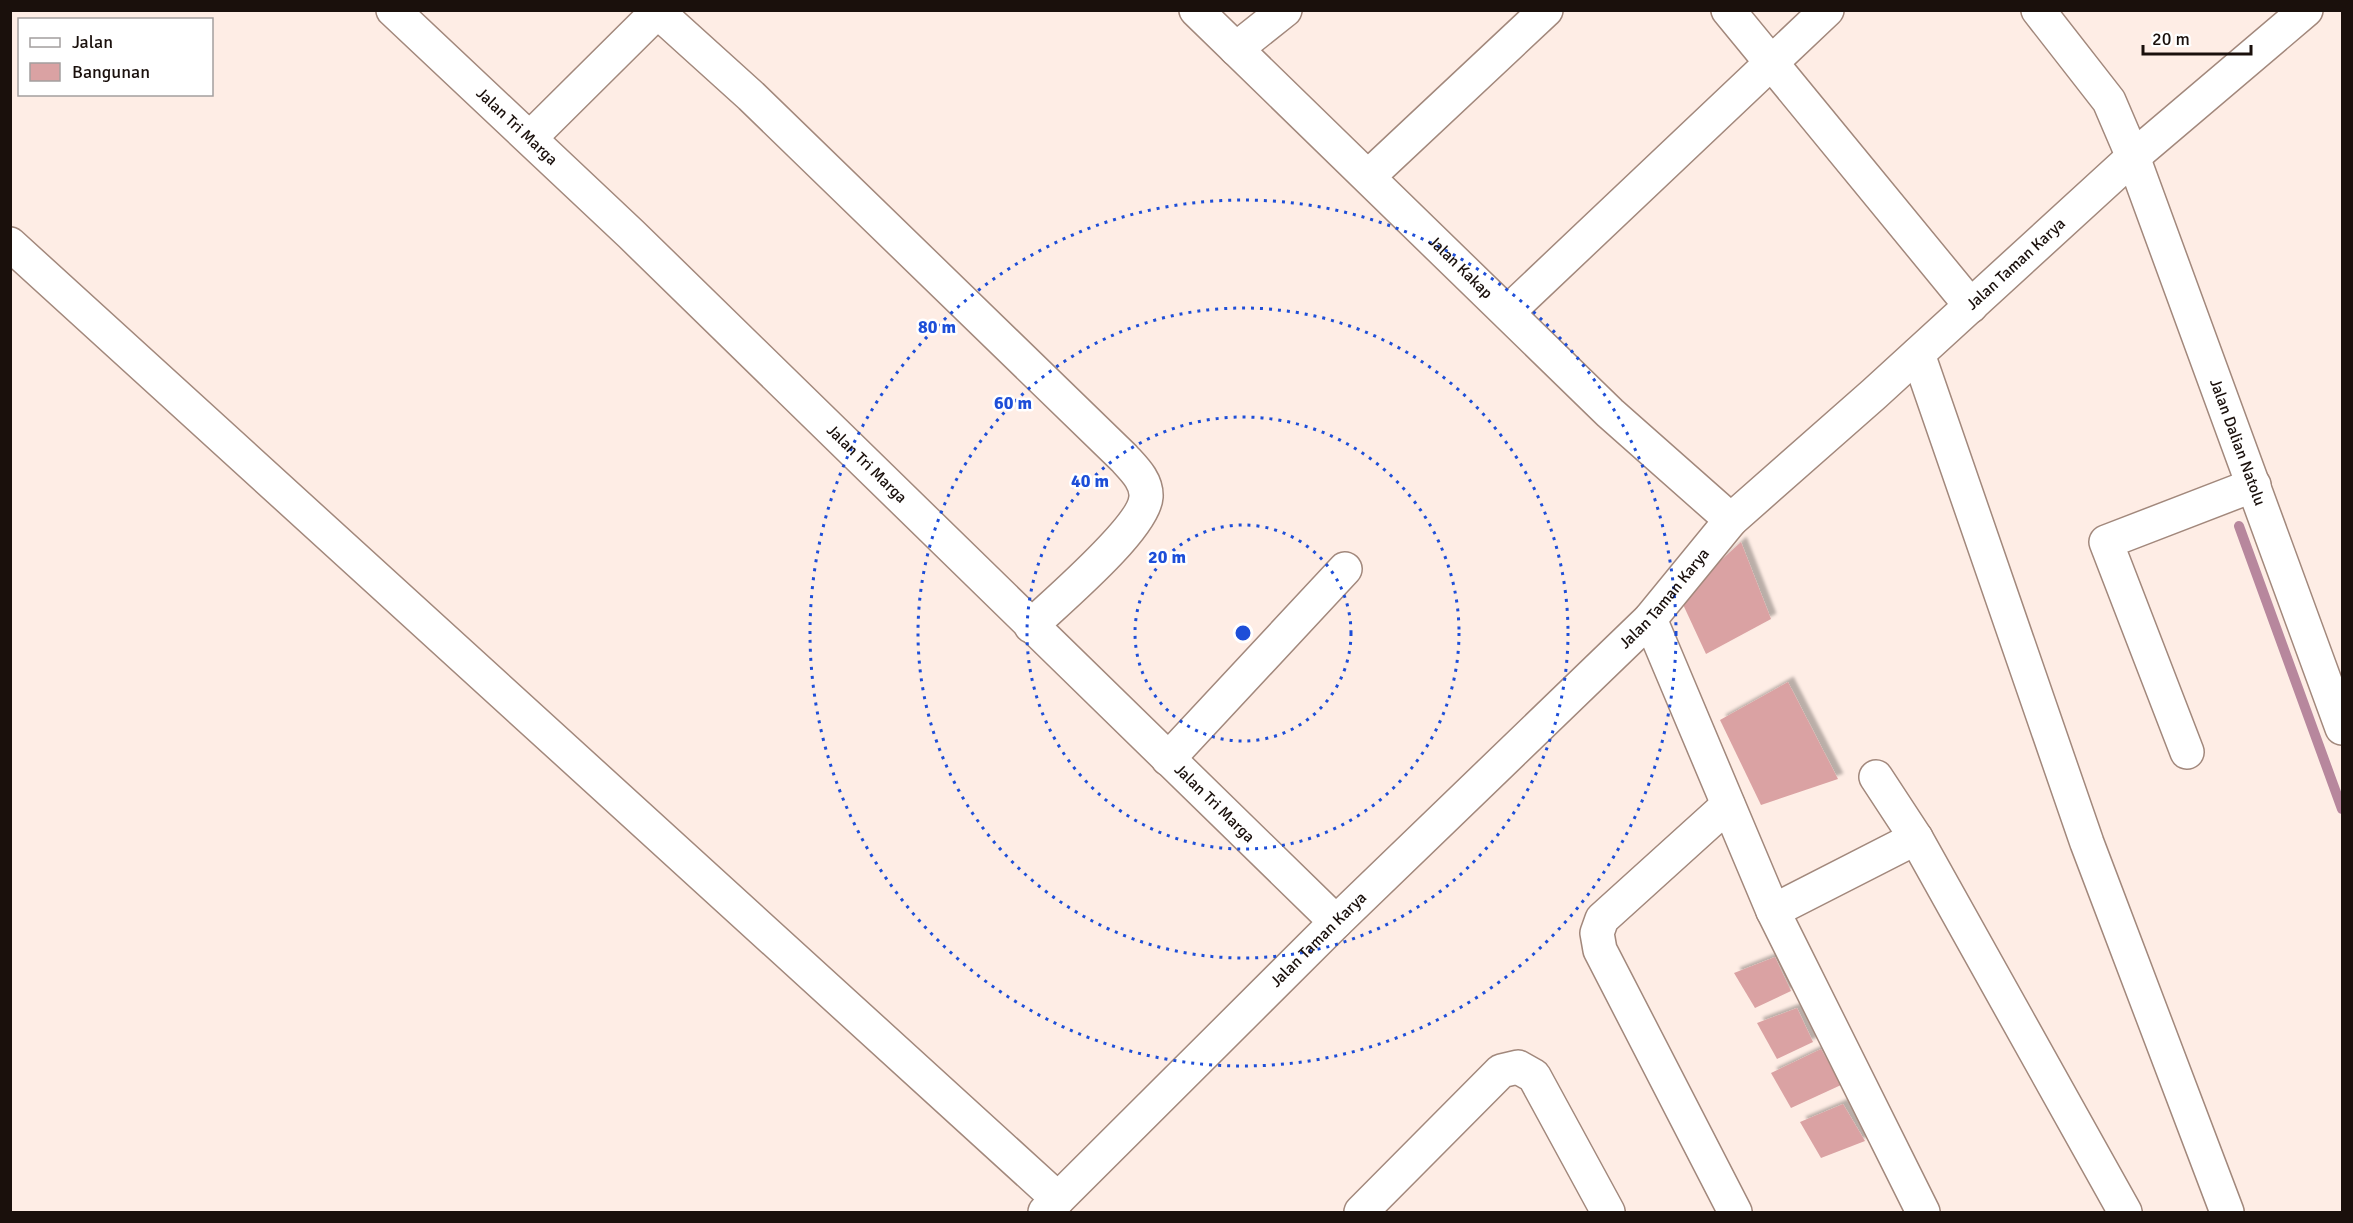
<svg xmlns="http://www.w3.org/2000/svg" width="2353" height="1223" viewBox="0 0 2353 1223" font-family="Signika,sans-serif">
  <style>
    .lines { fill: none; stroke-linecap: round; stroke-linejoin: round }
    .stream { stroke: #b7879d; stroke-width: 10 }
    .building { fill: #daa2a3; filter: url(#shadow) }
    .minor-casing { stroke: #a2887c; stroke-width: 36 }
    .tertiary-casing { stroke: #a2887c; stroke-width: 36 }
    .minor { stroke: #fff; stroke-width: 33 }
    .tertiary { stroke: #fff; stroke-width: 33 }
    .ring { fill: none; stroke: #1d4ed8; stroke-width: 3; stroke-dasharray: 3 6 }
    .labels { text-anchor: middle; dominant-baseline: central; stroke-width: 5; stroke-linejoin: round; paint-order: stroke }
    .street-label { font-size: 16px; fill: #1a100c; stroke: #fff }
    .centre { fill: #1d4ed8; stroke: #fff; stroke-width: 3 }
    .ring-label { font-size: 18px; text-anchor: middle; font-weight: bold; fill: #1d4ed8; stroke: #fff; stroke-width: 5; stroke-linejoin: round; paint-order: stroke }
  </style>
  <defs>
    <filter id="shadow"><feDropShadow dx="5.5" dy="-5.5" stdDeviation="1.5" flood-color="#0004"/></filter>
  </defs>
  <rect width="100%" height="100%" fill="#feede5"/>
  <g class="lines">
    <path class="stream" d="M2239 526 2342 809"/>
  </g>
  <g class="building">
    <path d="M1741 542 1771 619 1706 654 1680 598Z"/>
    <path d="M1788 682 1838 779 1761 805 1720 720Z"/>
    <path d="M1775 957 1791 991 1755 1008 1734 973Z"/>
    <path d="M1797 1008 1813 1042 1777 1059 1757 1023Z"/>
    <path d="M1821 1049 1841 1085 1791 1108 1771 1073Z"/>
    <path d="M1843 1104 1865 1141 1821 1158 1800 1122Z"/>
  </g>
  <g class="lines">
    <g class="minor-casing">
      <g id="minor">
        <path id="s1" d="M393 10 631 234 1336 922"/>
        <path id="s2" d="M1196 10 1610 413 1731 520"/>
        <path d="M1728 10 1971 306"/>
        <path id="s3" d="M2038 10 2109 101 2133 157 2342 728"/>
        <path d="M658 12 751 96 1124 458C1134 469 1147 481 1146 497 1144 528 1056 602 1031 626"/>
        <path d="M1236 49 1285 10"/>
        <path d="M531 137 659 10"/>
        <path d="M1369 176 1546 10"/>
        <path d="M10 244 1058 1199"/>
        <path d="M1508 312 1827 10"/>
        <path d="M1918 354 2087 843 2227 1212"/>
        <path d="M1650 619 1773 911 1923 1212"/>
        <path d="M2187 752 2106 542 2254 485"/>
        <path d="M1168 759 1345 569"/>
        <path d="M1876 777 1916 838 2125 1212"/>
        <path d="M1728 805 1602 919 1597 933 1600 950 1735 1212"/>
        <path d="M1773 911 1916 838"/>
        <path d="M1361 1212 1501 1071 1518 1067 1534 1076 1608 1212"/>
      </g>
    </g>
    <g class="tertiary-casing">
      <g id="tertiary">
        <path id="s4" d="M1045 1212 1336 922 1650 619 1731 520 1874 394 2133 157 2306 10"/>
      </g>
    </g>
    <use href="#minor" class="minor"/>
    <use href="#tertiary" class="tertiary"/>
  </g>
  <g class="ring">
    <circle cx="1243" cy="633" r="108"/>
    <circle cx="1243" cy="633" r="216"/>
    <circle cx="1243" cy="633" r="325"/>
    <circle cx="1243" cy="633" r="433"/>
  </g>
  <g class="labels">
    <g class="street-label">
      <text stroke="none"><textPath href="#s1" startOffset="170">Jalan Tri Marga</textPath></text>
      <text stroke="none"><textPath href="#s4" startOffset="1358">Jalan Taman Karya</textPath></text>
      <text stroke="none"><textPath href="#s2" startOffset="369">Jalan Kakap</textPath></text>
      <text stroke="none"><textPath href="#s3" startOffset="480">Jalan Dalian Natolu</textPath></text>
      <text stroke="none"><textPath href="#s1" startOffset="656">Jalan Tri Marga</textPath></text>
      <text stroke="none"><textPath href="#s4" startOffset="872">Jalan Taman Karya</textPath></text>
      <text stroke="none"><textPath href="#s1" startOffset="1142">Jalan Tri Marga</textPath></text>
      <text stroke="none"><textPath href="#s4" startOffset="386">Jalan Taman Karya</textPath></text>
    </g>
  </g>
  <circle cx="1243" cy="633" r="9" class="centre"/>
  <g class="ring-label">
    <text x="937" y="333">80 m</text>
    <text x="1013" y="409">60 m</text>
    <text x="1090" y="487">40 m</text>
    <text x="1167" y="563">20 m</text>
  </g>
  <rect width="2353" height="1223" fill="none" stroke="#1a100c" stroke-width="24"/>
  <rect x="18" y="18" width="195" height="78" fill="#ffffff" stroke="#a39f9e" stroke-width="1.5"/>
  <rect x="30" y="38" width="30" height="9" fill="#ffffff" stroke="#a39f9e" stroke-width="1.5"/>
  <text x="72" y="48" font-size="18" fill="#1a100c">Jalan</text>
  <rect x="30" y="63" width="30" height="18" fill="#daa2a3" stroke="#a39f9e" stroke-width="1.5"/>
  <text x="72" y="78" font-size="18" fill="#1a100c">Bangunan</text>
  <path d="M2143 45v9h108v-9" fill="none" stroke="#1a100c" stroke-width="3"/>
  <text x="2152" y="45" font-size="18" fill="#1a100c" stroke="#ffffff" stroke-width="4.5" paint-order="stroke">20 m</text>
</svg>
